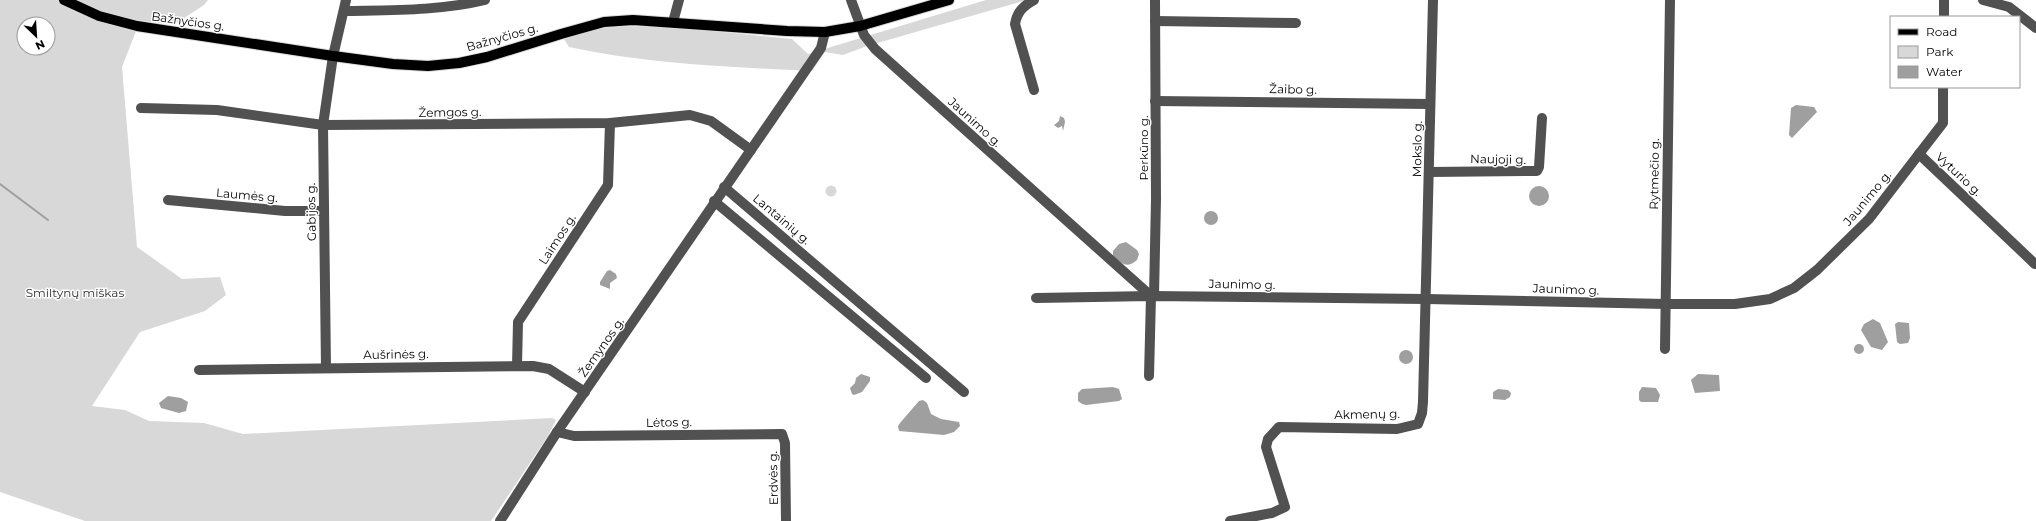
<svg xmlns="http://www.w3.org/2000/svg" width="2036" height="521" viewBox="0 0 2036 521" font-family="Montserrat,sans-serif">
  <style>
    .green { fill: #d8d8d8; fill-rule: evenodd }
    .water { fill: #9f9f9f }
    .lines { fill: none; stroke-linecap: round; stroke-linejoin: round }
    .stream { stroke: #9f9f9f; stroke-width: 2 }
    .major-casing { stroke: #dbdbdb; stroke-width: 12 }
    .minor { stroke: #515151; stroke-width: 10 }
    .major { stroke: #000; stroke-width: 10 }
    .labels { text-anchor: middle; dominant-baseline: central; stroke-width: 3; stroke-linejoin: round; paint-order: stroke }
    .street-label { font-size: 12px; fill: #000; stroke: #fff }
    .park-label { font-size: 12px; fill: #2f2f2f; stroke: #fff }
  </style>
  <rect width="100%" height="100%" fill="#fff"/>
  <g class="green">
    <path d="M0 0H208L204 5 175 24 140 21 122 67 137 247 182 279 220 277 226 295 205 311 140 332 92 406 125 410 149 421 204 423 243 434 552 418 556 420 548 436 491 521H85L0 492ZM24 24H48V48H24Z"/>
    <path d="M986 0H1027L867 46 843 55 825 52 812 71C731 67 648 64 569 47L564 39 592 29 619 26 673 27 792 39 808 54Z"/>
    <circle cx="831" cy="191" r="5.5"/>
  </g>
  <g class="water">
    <path d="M1796 105 1814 107 1817 112 1792 138 1789 135 1791 108Z"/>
    <path d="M1060 116 1064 118 1065 122 1063 131 1062 126 1058 128 1054 125 1059 121Z"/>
    <circle cx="1539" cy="196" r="10"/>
    <circle cx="1211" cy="218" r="7"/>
    <path d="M1126 242 1137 250 1139 254 1137 260C1126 269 1123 264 1113 256V251L1119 244Z"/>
    <path d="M610 270 616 274 617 278 610 283V289L600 285V282L607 271Z"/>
    <path d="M1873 319 1880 323 1888 342 1882 350 1871 347 1861 330 1864 324Z"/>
    <path d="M1898 322 1909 323 1910 338 1908 343 1900 344 1897 342 1895 324Z"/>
    <circle cx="1859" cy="349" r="5"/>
    <circle cx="1406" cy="357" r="7"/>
    <path d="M861 374 870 377V381L862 392 854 395 852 394 850 388 855 383 856 378Z"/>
    <path d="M1698 374 1719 375 1720 391 1695 393 1691 380Z"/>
    <path d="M1113 387 1119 389 1122 399 1119 401 1086 405 1082 404 1078 401V393L1082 389Z"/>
    <path d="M1642 387 1656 388 1660 395 1658 402H1641L1639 400V392Z"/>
    <path d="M1498 389 1508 390 1511 393 1510 397 1505 400 1493 399V392Z"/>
    <path d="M168 396 181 398 188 402 186 411 179 413 161 408 159 403Z"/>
    <path d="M923 400 927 403 931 414 941 419 959 422 960 426 954 432 944 435 899 431 898 426 900 423 919 401Z"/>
  </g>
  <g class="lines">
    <path class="stream" d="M0 184 48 220"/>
    <g class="major-casing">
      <path id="major" d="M64 0 99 16 137 26 333 56 393 64 428 66 459 63 487 57 561 34 604 22 633 20 787 31 825 32 860 26 949 0"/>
    </g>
    <g class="minor">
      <path d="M851 0 864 35 875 49 1151 296 1149 376"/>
      <path d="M1983 0 2009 7 2036 28"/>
      <path d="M344 11C391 10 440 11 485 0"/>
      <path d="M1944 17V0"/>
      <path d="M1155 21 1296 23"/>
      <path d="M673 22 679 0"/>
      <path d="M1943 87V123L1919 154 2035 264"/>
      <path d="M1034 90 1015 24C1017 12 1023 6 1034 0"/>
      <path d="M1155 101 1430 104"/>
      <path d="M141 108 217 110 323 125 610 123 690 115 711 121 751 150"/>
      <path d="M1429 172 1537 171 1539 167 1542 118"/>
      <path d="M724 187 964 392"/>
      <path d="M168 200 285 211H324"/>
      <path d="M714 201 926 378"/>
      <path d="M1154 296 1156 199 1155 0"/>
      <path d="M1036 298 1151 296 1426 299 1666 304H1735L1770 299 1794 288 1817 270 1869 219 1919 154"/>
      <path d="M1665 349 1670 0"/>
      <path d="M517 366 518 322 608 185 610 123"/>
      <path d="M326 368 323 125 333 56 346 0"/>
      <path d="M199 370 533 366 549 369 585 392"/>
      <path d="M557 432 574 436 782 434 785 443 786 521"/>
      <path d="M500 521 557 432 821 48 825 32"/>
      <path d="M1230 521 1272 513 1285 507 1266 447 1268 439 1279 427 1397 429 1418 424 1422 413 1423 402 1433 0"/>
    </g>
    <use href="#major" class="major"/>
  </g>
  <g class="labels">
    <g class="street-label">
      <text transform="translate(188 21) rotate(8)">Bažnyčios g.</text>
      <text transform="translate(502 37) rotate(-16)">Bažnyčios g.</text>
      <text transform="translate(1293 89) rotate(1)">Žaibo g.</text>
      <text transform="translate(450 112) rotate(-1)">Žemgos g.</text>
      <text transform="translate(975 122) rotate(42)">Jaunimo g.</text>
      <text transform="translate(1143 148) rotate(-90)">Perkūno g.</text>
      <text transform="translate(1417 149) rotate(-89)">Mokslo g.</text>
      <text transform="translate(1498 159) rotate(1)">Naujoji g.</text>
      <text transform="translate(1654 174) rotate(-89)">Rytmečio g.</text>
      <text transform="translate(1959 174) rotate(43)">Vyturio g.</text>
      <text transform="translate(247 195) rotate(5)">Laumės g.</text>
      <text transform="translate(1867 198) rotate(-50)">Jaunimo g.</text>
      <text transform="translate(311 212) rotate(-91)">Gabijos g.</text>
      <text transform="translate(782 219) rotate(40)">Lantainių g.</text>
      <text transform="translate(557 239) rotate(-57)">Laimos g.</text>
      <text transform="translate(1242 284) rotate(1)">Jaunimo g.</text>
      <text transform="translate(1566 289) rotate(2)">Jaunimo g.</text>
      <text transform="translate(601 347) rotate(-55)">Žemynos g.</text>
      <text transform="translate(396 354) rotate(-1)">Aušrinės g.</text>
      <text transform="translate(1367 414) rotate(-1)">Akmenų g.</text>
      <text transform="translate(669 422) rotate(-1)">Lėtos g.</text>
      <text transform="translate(773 478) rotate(-91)">Erdvės g.</text>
    </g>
    <g class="park-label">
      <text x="75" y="292">Smiltynų miškas</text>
    </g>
  </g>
  <rect x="1890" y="16" width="130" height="72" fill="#ffffff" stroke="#999999"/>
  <rect x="1898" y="29" width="20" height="6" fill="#000000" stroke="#999999"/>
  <text x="1926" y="36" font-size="12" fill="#000000">Road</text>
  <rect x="1898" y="46" width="20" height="12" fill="#d8d8d8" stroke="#999999"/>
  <text x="1926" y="56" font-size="12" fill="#000000">Park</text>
  <rect x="1898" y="66" width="20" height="12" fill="#9f9f9f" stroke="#999999"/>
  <text x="1926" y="76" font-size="12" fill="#000000">Water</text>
  <g transform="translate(36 36) rotate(155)"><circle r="19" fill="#ffffff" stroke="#999999"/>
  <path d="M0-3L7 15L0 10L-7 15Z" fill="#000000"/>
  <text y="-6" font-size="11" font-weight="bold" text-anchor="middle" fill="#000000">N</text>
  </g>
</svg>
